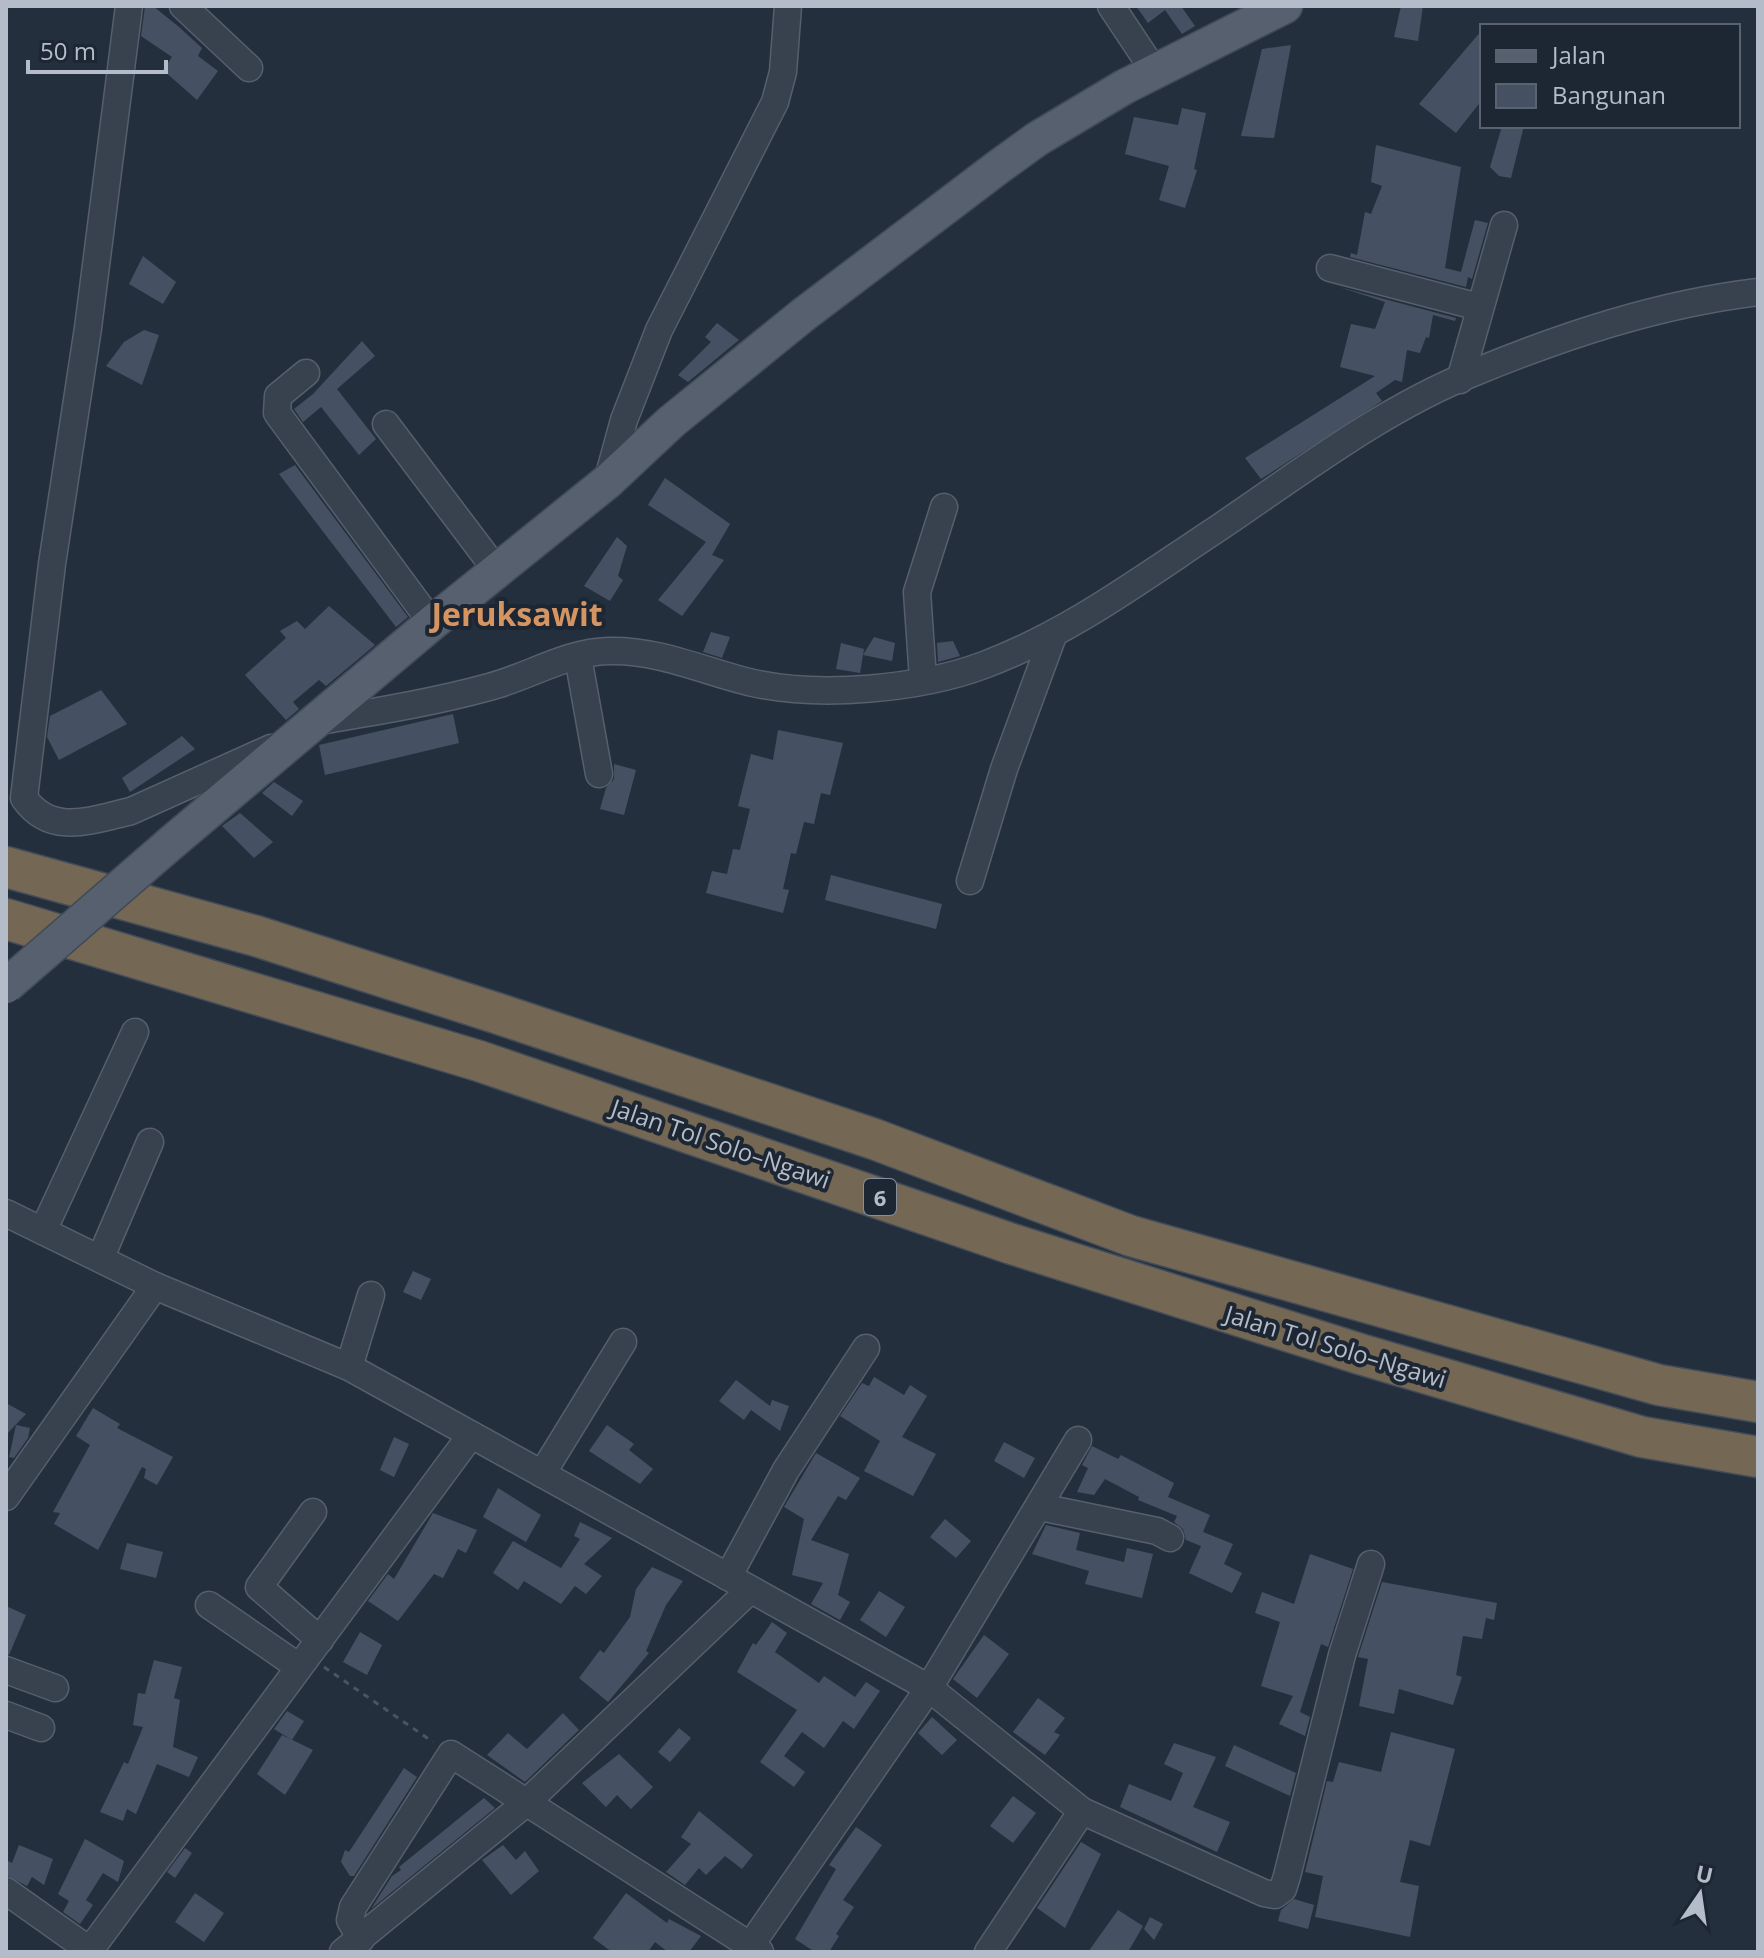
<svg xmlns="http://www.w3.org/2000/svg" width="1764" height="1958" viewBox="0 0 1764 1958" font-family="'Open Sans',sans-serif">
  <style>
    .building { fill: #455162 }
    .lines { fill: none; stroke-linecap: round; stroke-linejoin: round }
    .minor-casing { stroke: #565f6c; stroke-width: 29 }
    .major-casing { stroke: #414a57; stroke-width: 37 }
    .highway-casing { stroke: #434c59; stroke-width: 43 }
    .path { stroke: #44595c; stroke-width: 3; stroke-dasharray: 6 6; stroke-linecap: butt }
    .minor { stroke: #38414e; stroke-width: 26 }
    .major { stroke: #56606e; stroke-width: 34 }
    .highway { stroke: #746855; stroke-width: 40 }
    .major-bridge-casing { stroke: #414a57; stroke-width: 37; stroke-linecap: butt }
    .major-bridge { stroke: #56606e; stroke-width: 34 }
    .labels { text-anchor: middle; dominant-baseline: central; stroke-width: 8; stroke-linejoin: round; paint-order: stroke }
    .shield { fill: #1d2633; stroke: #878f9c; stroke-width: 2 }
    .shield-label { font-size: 22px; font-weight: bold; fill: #b4bcc9 }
    .street-label { font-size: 24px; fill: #b4bcc9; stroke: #1d2633 }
    .district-label { font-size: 32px; font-weight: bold; fill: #d59563; stroke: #1d2633 }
  </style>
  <rect width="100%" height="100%" fill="#242f3e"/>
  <g class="building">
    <path d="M145 6H153L179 27 202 48 198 56 218 71 197 100 163 70 172 57 141 36Z"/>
    <path d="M1136 6H1181L1195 26 1182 34 1165 10 1148 23Z"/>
    <path d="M1401 6H1423L1418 41 1394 37Z"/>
    <path d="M1482 30V100L1456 133 1419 104Z"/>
    <path d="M1291 45 1274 138 1241 136 1262 49Z"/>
    <path d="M1182 108 1206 113 1194 169 1197 170 1185 208 1159 200 1169 166 1125 154 1134 117 1178 125Z"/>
    <path d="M1502 126H1524L1511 178 1499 176 1490 167Z"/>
    <path d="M1376 145 1461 167 1445 268 1461 272 1475 220 1488 223 1472 279 1468 277 1466 287 1350 257 1351 253 1357 255 1365 212 1371 214 1382 186 1371 182Z"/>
    <path d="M143 256 176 282 163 304 129 284Z"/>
    <path d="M1339 287 1456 318 1455 321 1433 315 1429 338 1426 337 1420 353 1407 350 1402 382 1395 380 1376 393 1382 401 1261 479 1245 458 1375 376 1340 367 1351 324 1375 329 1385 302Z"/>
    <path d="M717 323 739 340 688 382 678 375 711 342 705 337Z"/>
    <path d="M144 330 159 335 142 385 106 366 124 342Z"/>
    <path d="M362 341 375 356 337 389 376 439 359 455 321 407 303 422 294 409 313 394Z"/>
    <path d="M295 465 408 617 396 627 279 474Z"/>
    <path d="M665 478 730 524 712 555 724 560 682 616 658 600 706 542 648 505Z"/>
    <path d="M617 537 627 546 618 576 623 580 610 601 584 586Z"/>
    <path d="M329 606 375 645 326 686 319 680 293 702 299 709 286 720 245 675 286 638 280 631 297 621 305 629Z"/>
    <path d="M711 632 730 637 722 658 703 652Z"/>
    <path d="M874 637 895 643 892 661 863 655Z"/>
    <path d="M953 641 960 656 938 662 937 643Z"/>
    <path d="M841 643 864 649 860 673 836 669Z"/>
    <path d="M101 690 127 724 59 760 47 737 50 716Z"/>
    <path d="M453 714 459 743 325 775 319 745Z"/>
    <path d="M778 730 843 743 830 795 821 793 814 824 804 822 796 854 791 853 783 889 789 890 783 913 706 893 712 871 727 874 733 849 740 850 750 809 738 806 751 754 773 760Z"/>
    <path d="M182 736 195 749 130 792 122 778Z"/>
    <path d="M614 764 636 770 624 815 600 809 606 788 614 779Z"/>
    <path d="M274 782 303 801 292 816 262 793Z"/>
    <path d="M240 813 273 842 254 858 222 826Z"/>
    <path d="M831 875 942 904 936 929 825 900Z"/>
    <path d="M413 1271 431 1279 421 1300 403 1292Z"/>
    <path d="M874 1377 904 1395 910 1385 927 1396 902 1437 936 1454 913 1496 864 1471 880 1441 840 1416 862 1383 869 1386Z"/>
    <path d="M736 1380 770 1406 772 1400 789 1406 780 1431 751 1410 744 1420 719 1401Z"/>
    <path d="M6 1403 26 1414 6 1435Z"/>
    <path d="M93 1408 120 1424 117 1428 173 1457 157 1485 144 1478 146 1469 142 1467 98 1550 54 1524 60 1513 53 1512 90 1445 76 1436Z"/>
    <path d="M16 1425 30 1428 28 1438 14 1458 9 1457Z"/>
    <path d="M607 1425 634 1444 629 1450 653 1469 640 1484 589 1451Z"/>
    <path d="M394 1437 409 1444 394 1477 380 1470Z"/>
    <path d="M1004 1442 1035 1458 1024 1478 994 1461Z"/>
    <path d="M1092 1446 1118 1459 1121 1455 1174 1483 1168 1497 1210 1515 1203 1532 1233 1544 1224 1564 1242 1573 1232 1593 1189 1573 1201 1546 1186 1540 1183 1529 1174 1522 1177 1516 1138 1500 1139 1497 1105 1479 1094 1495 1077 1492 1088 1468 1082 1465Z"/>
    <path d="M816 1453 860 1478 846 1500 838 1496 811 1540 849 1554 838 1595 850 1602 840 1620 811 1604 823 1583 792 1575 804 1519 784 1507Z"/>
    <path d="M498 1488 541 1515 526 1542 483 1517Z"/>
    <path d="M433 1513 477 1530 466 1553 458 1549 443 1578 434 1574 398 1621 368 1601 388 1574 394 1579Z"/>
    <path d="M945 1519 971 1541 956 1558 930 1537Z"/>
    <path d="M580 1522 612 1538 584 1564 602 1576 586 1594 575 1586 561 1604 524 1581 518 1590 493 1573 513 1541 561 1568 580 1539 574 1536Z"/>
    <path d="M1046 1525 1080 1533 1076 1550 1124 1562 1127 1548 1153 1554 1142 1598 1085 1584 1089 1571 1032 1554Z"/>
    <path d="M127 1543 163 1552 156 1578 120 1569Z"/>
    <path d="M1310 1554 1353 1569 1328 1647 1321 1644 1300 1712 1310 1717 1305 1736 1279 1724 1293 1696 1261 1686 1280 1622 1255 1613 1262 1592 1294 1604Z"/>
    <path d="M652 1567 683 1581 666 1605 646 1651 649 1653 608 1702 579 1678 600 1650 604 1653 630 1617 636 1589Z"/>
    <path d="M1382 1582 1497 1603 1494 1620 1486 1618 1482 1639 1463 1636 1456 1675 1462 1677 1453 1705 1399 1689 1394 1714 1359 1706 1368 1659 1358 1657Z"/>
    <path d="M879 1591 905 1607 886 1637 860 1620Z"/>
    <path d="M6 1606 26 1615 9 1655 6 1654Z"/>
    <path d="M772 1622 787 1633 775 1652 819 1683 824 1676 855 1697 866 1682 880 1691 854 1729 843 1721 824 1748 802 1732 784 1756 805 1772 794 1787 760 1762 797 1710 737 1672 753 1643 756 1645Z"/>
    <path d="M360 1632 382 1645 367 1675 343 1662Z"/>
    <path d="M984 1635 1009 1654 977 1698 953 1679Z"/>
    <path d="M154 1660 182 1667 174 1698 180 1700 173 1747 198 1757 189 1777 157 1764 136 1814 127 1809 123 1821 100 1812 124 1762 128 1764 143 1727 133 1725 138 1693 145 1694Z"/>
    <path d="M1038 1698 1065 1718 1054 1732 1060 1735 1045 1755 1013 1732Z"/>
    <path d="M287 1711 304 1721 292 1740 274 1729Z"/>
    <path d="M563 1713 579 1730 525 1782 487 1755 508 1733 527 1749Z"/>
    <path d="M932 1717 957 1740 942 1755 918 1733Z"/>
    <path d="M679 1728 691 1738 670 1762 658 1752Z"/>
    <path d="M1391 1732 1455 1749 1430 1846 1410 1840 1400 1882 1419 1886 1410 1937 1315 1917 1323 1876 1305 1872 1327 1781 1333 1782 1339 1762 1381 1772Z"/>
    <path d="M282 1735 313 1750 285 1795 257 1774Z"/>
    <path d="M1174 1743 1216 1757 1193 1807 1230 1822 1217 1852 1120 1807 1129 1784 1171 1801 1183 1773 1164 1764Z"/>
    <path d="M1234 1745 1296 1773 1290 1796 1225 1766Z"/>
    <path d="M619 1754 653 1787 631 1809 617 1795 606 1807 582 1783Z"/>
    <path d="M404 1768 417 1777 354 1876H350L341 1862 345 1850 349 1852Z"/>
    <path d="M1013 1796 1036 1813 1013 1843 990 1826Z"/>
    <path d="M484 1798 495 1808 371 1909 392 1876 401 1870 399 1867Z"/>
    <path d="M699 1811 753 1855 742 1869 725 1856 706 1875 699 1868 685 1885 666 1872 691 1844 681 1837Z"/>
    <path d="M856 1827 882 1845 843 1900 854 1907 836 1934 839 1936 829 1952H815L795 1939 836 1869 829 1865Z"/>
    <path d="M85 1839 124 1861 118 1882 103 1873 86 1900 93 1905 80 1924 63 1912 69 1901 58 1894Z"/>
    <path d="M1081 1842 1101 1854 1065 1928 1037 1908Z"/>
    <path d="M19 1845 53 1859 44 1885 32 1877 27 1886 6 1875V1860L12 1863Z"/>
    <path d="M503 1845 516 1860 525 1851 539 1871 511 1895 482 1860Z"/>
    <path d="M185 1848 192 1853 175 1878 167 1872Z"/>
    <path d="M195 1893 224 1913 204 1942 175 1922Z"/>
    <path d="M626 1893 667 1923 669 1919 701 1936 689 1952H668L655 1942 648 1952H612L593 1938Z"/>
    <path d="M1294 1899 1314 1905 1308 1929 1278 1921 1281 1910Z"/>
    <path d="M1118 1910 1143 1926 1128 1952H1088Z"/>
    <path d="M1150 1917 1163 1924 1154 1940 1144 1929Z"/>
  </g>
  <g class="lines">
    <g class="minor-casing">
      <g id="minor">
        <path d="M129 6 88 328 52 564 24 798C51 837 92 820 131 811L271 748"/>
        <path d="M183 6 249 68"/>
        <path d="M1111 6 1155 72"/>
        <path d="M1330 268 1479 307"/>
        <path d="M306 373 278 396 277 413 432 623"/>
        <path d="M1460 380 1504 225"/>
        <path d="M386 424 497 571"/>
        <path d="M607 482 624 420 659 330 775 102 783 72 788 6"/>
        <path d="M578 657 599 774"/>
        <path d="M923 679 917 592 944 507"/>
        <path d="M313 722C372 712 431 703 489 687 528 677 567 652 608 651 657 649 706 672 753 683 820 698 920 689 984 665 1070 633 1144 577 1220 527 1300 473 1383 409 1473 373 1565 335 1659 304 1758 292"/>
        <path d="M970 881 1004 769 1054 633"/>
        <path d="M6 1213 155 1286 349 1367 929 1688 1082 1811 1264 1893 1275 1895 1283 1889 1287 1876 1342 1655 1371 1564"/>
        <path d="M43 1231 135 1032"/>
        <path d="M101 1257 150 1142"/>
        <path d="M349 1367 371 1295"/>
        <path d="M542 1474 623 1342"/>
        <path d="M6 1497 155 1286"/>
        <path d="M1040 1507 1157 1531 1170 1538"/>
        <path d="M313 1512 259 1587 320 1640"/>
        <path d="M728 1577 786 1470 866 1348"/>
        <path d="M209 1605 299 1667"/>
        <path d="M6 1670 55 1688"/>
        <path d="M6 1715 41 1728"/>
        <path d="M6 1891 92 1952"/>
        <path d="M361 1939 350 1920 353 1907 451 1754 760 1952"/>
        <path d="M90 1950 471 1435"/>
        <path d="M343 1952 526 1803 750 1590"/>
        <path d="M746 1952 929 1688 1078 1440"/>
        <path d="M988 1952 1082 1811"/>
      </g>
    </g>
    <g class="major-casing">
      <path id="major" d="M171 843 432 623 607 482 671 422 803 315 997 168 1037 139 1124 87 1285 6"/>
    </g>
    <g class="highway-casing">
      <g id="highway">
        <path d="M6 867 256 936 496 1013 874 1139 1131 1236 1659 1385 1758 1402"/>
        <path d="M6 919 479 1061 1012 1244 1360 1354 1642 1437 1758 1457"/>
      </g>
    </g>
    <path class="path" d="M324 1667 433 1742"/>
    <use href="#minor" class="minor"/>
    <use href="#major" class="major"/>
    <use href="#highway" class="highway"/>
    <g class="major-bridge-casing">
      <path id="major-bridge" d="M6 986 171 843"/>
    </g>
    <use href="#major-bridge" class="major-bridge"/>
  </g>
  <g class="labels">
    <rect class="shield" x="864" y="1179" width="32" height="36" rx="6"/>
    <g class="shield-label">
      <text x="880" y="1197">6</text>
    </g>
    <g class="street-label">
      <text transform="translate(721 1143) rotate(19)">Jalan Tol Solo–Ngawi</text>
      <text transform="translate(1336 1346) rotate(17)">Jalan Tol Solo–Ngawi</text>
    </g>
    <g class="district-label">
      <text x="517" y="613">Jeruksawit</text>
    </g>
  </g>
  <rect width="1764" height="1958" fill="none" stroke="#b4bcc9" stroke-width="16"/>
  <rect x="1480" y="24" width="260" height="104" fill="#1d2633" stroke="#59626f" stroke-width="2"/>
  <rect x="1496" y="50" width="40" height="12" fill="#56606e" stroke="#59626f" stroke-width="2"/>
  <text x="1552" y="64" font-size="24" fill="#b4bcc9">Jalan</text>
  <rect x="1496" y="84" width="40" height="24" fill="#455162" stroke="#59626f" stroke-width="2"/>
  <text x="1552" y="104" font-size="24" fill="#b4bcc9">Bangunan</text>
  <g transform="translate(1700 1894) rotate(13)" stroke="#1d2633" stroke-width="6" paint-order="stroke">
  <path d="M0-6L14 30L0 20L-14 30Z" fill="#b4bcc9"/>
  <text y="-12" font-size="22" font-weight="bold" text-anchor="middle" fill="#b4bcc9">U</text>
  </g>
  <path d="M28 60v12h138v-12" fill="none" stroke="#b4bcc9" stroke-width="4"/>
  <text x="40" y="60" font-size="24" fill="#b4bcc9" stroke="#1d2633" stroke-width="6" paint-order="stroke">50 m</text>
</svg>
